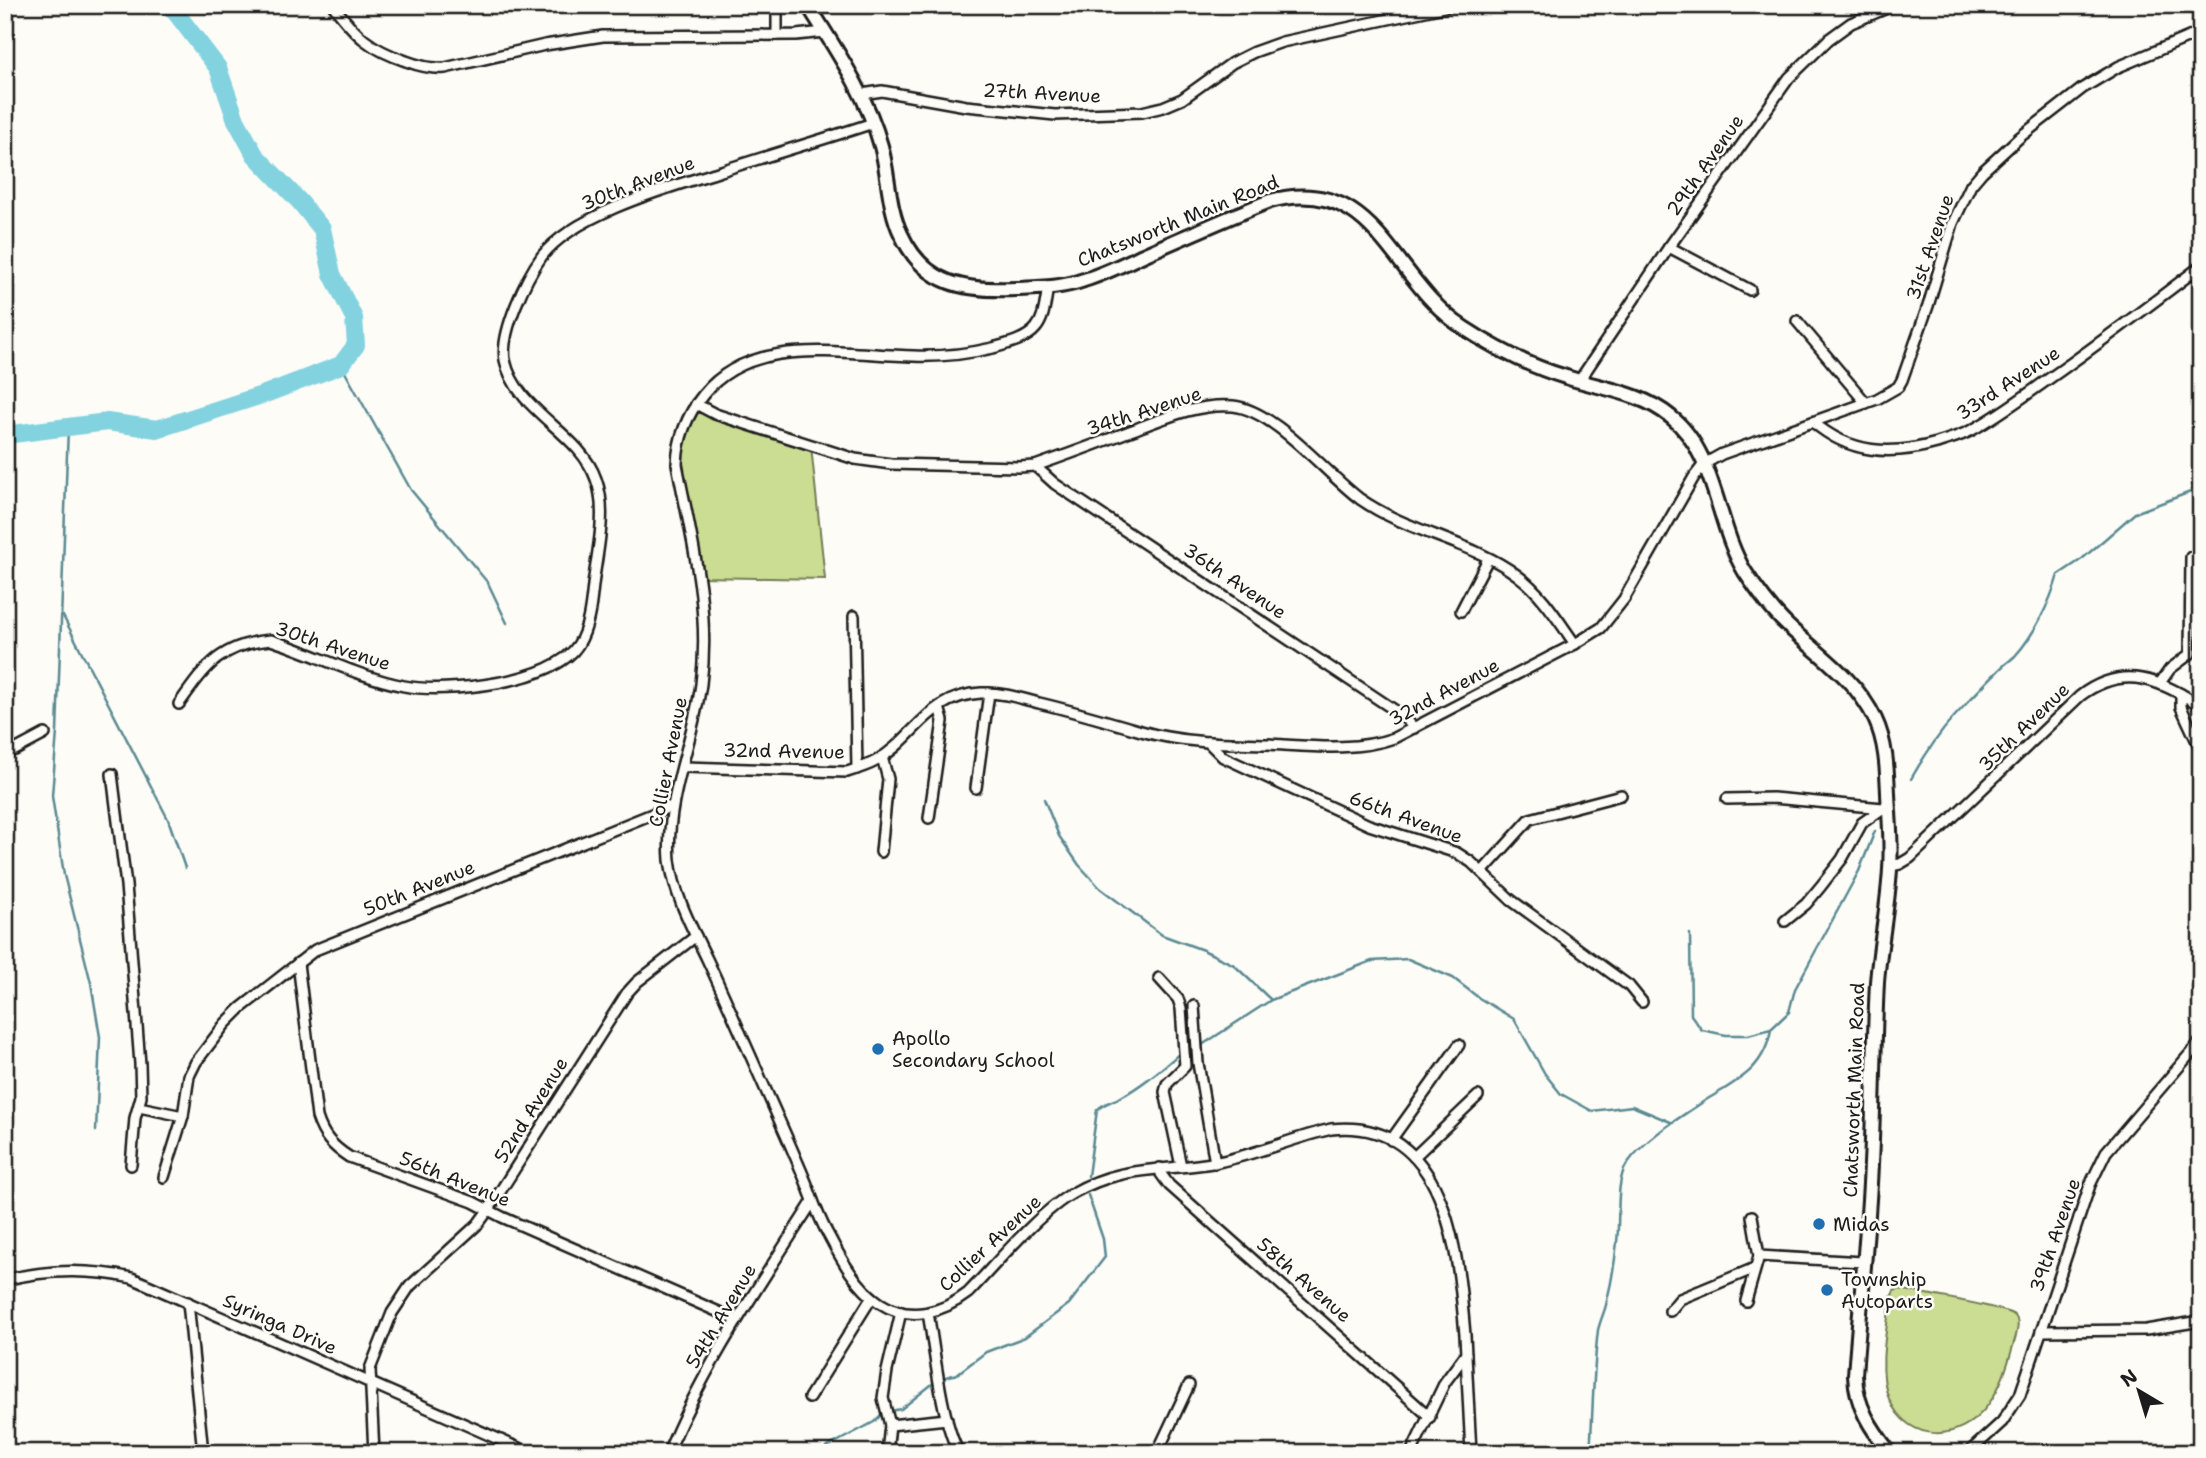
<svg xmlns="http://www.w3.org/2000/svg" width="2206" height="1458" viewBox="0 0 2206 1458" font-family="'Shantell Sans',sans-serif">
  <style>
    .green { fill: #cadd92; stroke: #737c57; stroke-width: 2 }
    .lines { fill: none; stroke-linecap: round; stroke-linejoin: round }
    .stream { stroke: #5a8991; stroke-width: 2.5 }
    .river { stroke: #83d2df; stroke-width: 18 }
    .street-casing { stroke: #1c1c1c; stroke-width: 14 }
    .secondary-casing { stroke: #1c1c1c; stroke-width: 18 }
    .street { stroke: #fdfcf7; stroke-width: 9 }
    .secondary { stroke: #fdfcf7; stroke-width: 12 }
    .poi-dot { fill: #1f6fb2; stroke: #fdfcf7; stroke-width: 2.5 }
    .labels { text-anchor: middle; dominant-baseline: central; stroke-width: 5; stroke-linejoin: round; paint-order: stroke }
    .street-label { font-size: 19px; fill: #1c1c1c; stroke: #fdfcf7 }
    .poi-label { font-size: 19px; fill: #1c1c1c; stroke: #fdfcf7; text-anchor: start }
  </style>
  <rect width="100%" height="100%" fill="#fdfcf7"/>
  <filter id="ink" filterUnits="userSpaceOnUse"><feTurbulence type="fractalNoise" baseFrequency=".0143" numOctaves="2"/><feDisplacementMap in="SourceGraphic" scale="14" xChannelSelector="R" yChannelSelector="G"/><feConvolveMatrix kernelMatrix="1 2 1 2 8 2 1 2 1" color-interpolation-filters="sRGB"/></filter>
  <g filter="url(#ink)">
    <g class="green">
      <path d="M696 403 811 446 825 579 699 577 677 463Z"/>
      <path d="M1899 1289C1918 1293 2002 1306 2014 1315 2022 1321 2015 1338 2013 1346 2007 1367 2001 1387 1988 1405 1961 1442 1909 1445 1889 1399 1877 1369 1887 1328 1891 1297L1894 1291Z"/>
    </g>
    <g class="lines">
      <g class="stream">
        <path d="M341 365 411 490 488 583 507 623"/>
        <path d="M68 427 57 732 52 796 64 875 91 983 100 1037 96 1131"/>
        <path d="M63 616 168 819 185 868"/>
        <path d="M1911 779C1923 758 1937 736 1954 717 1969 701 1983 685 1999 670 2004 664 2010 661 2015 656 2035 634 2050 602 2058 575L2082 559 2135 513 2201 488"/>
        <path d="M1044 799 1059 836 1079 865 1100 888 1162 935 1203 950 1234 965 1270 999"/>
        <path d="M1690 934 1691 1015 1702 1030 1726 1035H1748L1771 1029 1789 1012 1795 989 1859 871 1875 831"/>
        <path d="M1199 1047 1271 1000 1372 961 1408 959 1453 978 1479 998 1514 1019 1545 1074 1561 1094 1592 1111 1632 1106 1673 1123"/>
        <path d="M1088 1176 1097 1110C1105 1102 1112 1102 1121 1097 1143 1085 1162 1069 1180 1053"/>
        <path d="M942 1378 957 1374 986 1352 1025 1337 1069 1304 1105 1257 1103 1239 1088 1195"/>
        <path d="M890 1411 901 1409 936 1381"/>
        <path d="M816 1453 874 1422 883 1413"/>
        <path d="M1590 1453C1593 1412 1593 1371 1598 1330 1600 1321 1604 1313 1606 1305 1611 1285 1615 1262 1617 1242 1620 1219 1615 1181 1627 1164 1644 1139 1682 1116 1706 1100 1737 1081 1765 1069 1771 1029"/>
      </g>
      <path class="river" d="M5 435 107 422 157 429 265 394 341 365 356 345 354 318 332 274 322 229 300 202 255 155 236 120 218 68 170 5"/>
      <g class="street-casing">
        <g id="street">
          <path d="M333 5C356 36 370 49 406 61 419 66 431 69 445 68L545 45 603 36 796 35 825 32"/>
          <path d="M777 35V12L780 5"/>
          <path d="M862 94 882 91 966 106 1055 115 1142 112 1163 107 1182 99 1232 63 1254 52 1282 42 1453 5"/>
          <path d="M1669 247 1750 290"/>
          <path d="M1048 288C1045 301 1045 317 1036 328 1026 340 1007 344 993 348 967 354 940 357 914 356 844 355 753 333 703 395 687 415 678 438 677 464 691 538 711 608 701 684 693 743 665 800 670 860 674 895 692 928 707 959 728 1004 748 1050 768 1095 781 1124 794 1153 806 1182 813 1200 819 1219 829 1236 841 1259 857 1288 880 1303 909 1322 942 1313 968 1293 997 1263 1038 1213 1073 1193 1123 1164 1165 1172 1218 1162 1257 1154 1293 1138 1331 1129 1447 1117 1458 1252 1465 1335 1467 1374 1469 1413 1471 1453"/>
          <path d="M1797 321 1866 403"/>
          <path d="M1579 381 1669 247 1789 78 1829 39 1851 23 1894 5"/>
          <path d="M696 404 715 414 855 459 891 464 1019 467 1035 466C1067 455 1099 443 1130 431 1163 419 1197 403 1233 406 1275 410 1325 473 1360 499 1407 532 1473 542 1517 575 1542 593 1558 620 1575 644"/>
          <path d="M1813 422C1850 454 1891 456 1937 443 1949 439 1961 436 1972 430 2003 413 2031 391 2060 371 2108 337 2154 302 2201 266"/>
          <path d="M1035 466 1055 484 1402 715 1414 728"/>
          <path d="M1461 611 1488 559"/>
          <path d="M854 616 857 769"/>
          <path d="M2160 683 2170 669 2190 654 2191 557"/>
          <path d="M2181 694V707L2201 750"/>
          <path d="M179 704C206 666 221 644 271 640 315 654 358 677 404 686 445 694 554 683 578 645 589 628 591 604 593 585 597 552 608 511 596 479 579 431 516 412 505 360 500 333 526 278 542 256 574 214 667 188 718 172 769 155 822 140 873 123"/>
          <path d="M1208 742 1223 757 1369 825 1457 853 1471 862 1511 900 1629 986 1642 1002"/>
          <path d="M5 752 15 750 45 734"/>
          <path d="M684 767 847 772C857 769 867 766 876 761 916 738 927 696 981 693 1000 692 1020 698 1039 703 1073 711 1107 721 1141 731 1183 743 1225 743 1267 744 1309 746 1354 752 1394 738L1575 644 1601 628 1624 599 1694 477 1704 464 1722 454 1877 399 1898 387 1902 380 1928 306 1953 223 1971 185 1982 172 2020 137 2083 88 2118 67 2201 32"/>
          <path d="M112 774 126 885 140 1064 141 1097 135 1118 131 1165"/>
          <path d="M976 788 989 693"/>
          <path d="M1727 799 1773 798 1883 808"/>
          <path d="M929 818 943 721 939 707"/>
          <path d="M881 852 888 779 882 757"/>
          <path d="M1891 866 1900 864 1910 858 2080 696C2124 663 2160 680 2201 706"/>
          <path d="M1482 872 1530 819 1621 795"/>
          <path d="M1785 921 1806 904 1821 886 1842 859 1862 823 1889 804"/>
          <path d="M298 963 317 1117C323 1136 332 1146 349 1157L473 1202 502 1217 737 1320"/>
          <path d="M1159 978 1178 999 1181 1008 1185 1066 1167 1084 1165 1092 1181 1166"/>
          <path d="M1194 1006 1198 1063 1215 1163"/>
          <path d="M139 1107 183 1116"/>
          <path d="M1391 1140 1459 1045"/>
          <path d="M1414 1157 1478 1096"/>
          <path d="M1160 1168 1161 1174 1169 1185 1430 1417"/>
          <path d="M164 1177 183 1116 189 1076 196 1062 225 1024 241 1008 315 950 672 806"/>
          <path d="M1759 1256 1863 1262"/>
          <path d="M5 1280C48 1269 89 1269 132 1278L530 1453"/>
          <path d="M1746 1301 1759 1256 1752 1216"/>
          <path d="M188 1302 203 1453"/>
          <path d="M1670 1311 1680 1299 1755 1268"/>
          <path d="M928 1313C935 1351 941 1420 959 1453"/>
          <path d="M2041 1331 2146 1330 2201 1321"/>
          <path d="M809 1398 872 1297"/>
          <path d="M890 1425 947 1419"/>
          <path d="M374 1453 370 1369 392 1313 410 1286 478 1224 489 1209 627 993 637 982 696 936"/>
          <path d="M668 1453C705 1363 761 1283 813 1201"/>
          <path d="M887 1453 890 1425 883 1398 887 1371 901 1312"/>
          <path d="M1157 1453 1189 1385"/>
          <path d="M1411 1453 1445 1382 1466 1354"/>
          <path d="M1968 1453 2002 1422 2020 1395 2090 1185 2106 1152 2201 1041"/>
        </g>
      </g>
      <g class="secondary-casing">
        <path id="secondary" d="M808 5C836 50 867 95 881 146 889 175 888 207 901 234 925 286 965 291 1016 289 1039 288 1062 288 1084 280 1104 274 1124 264 1143 255 1185 237 1227 218 1270 201 1378 173 1390 280 1464 328 1496 349 1529 366 1566 377 1602 389 1641 392 1671 417 1716 452 1716 525 1745 572 1758 592 1771 610 1788 626 1819 655 1856 679 1875 719 1886 742 1887 769 1888 793 1889 818 1892 844 1890 869 1888 907 1880 944 1877 982 1874 1042 1874 1103 1871 1164 1868 1234 1860 1305 1855 1375 1856 1407 1871 1428 1890 1453"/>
      </g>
      <use href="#street" class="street"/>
      <use href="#secondary" class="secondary"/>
    </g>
  </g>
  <g class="poi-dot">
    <circle cx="878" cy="1049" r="7"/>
    <circle cx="1819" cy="1224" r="7"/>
    <circle cx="1827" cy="1290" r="7"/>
  </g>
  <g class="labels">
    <g class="street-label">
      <text transform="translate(1042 93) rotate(3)">27th Avenue</text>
      <text transform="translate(1705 165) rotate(-55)">29th Avenue</text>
      <text transform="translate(638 183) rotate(-21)">30th Avenue</text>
      <text transform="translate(1178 221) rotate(-22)">Chatsworth Main Road</text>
      <text transform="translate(1930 247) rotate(-71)">31st Avenue</text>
      <text transform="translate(2008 383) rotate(-33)">33rd Avenue</text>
      <text transform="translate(1144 411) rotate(-18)">34th Avenue</text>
      <text transform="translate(1235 581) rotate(34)">36th Avenue</text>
      <text transform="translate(333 646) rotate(18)">30th Avenue</text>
      <text transform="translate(1444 692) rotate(-28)">32nd Avenue</text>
      <text transform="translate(2024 727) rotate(-44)">35th Avenue</text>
      <text transform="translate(784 751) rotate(1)">32nd Avenue</text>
      <text transform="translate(668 762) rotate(-79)">Collier Avenue</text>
      <text transform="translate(1406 817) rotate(20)">66th Avenue</text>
      <text transform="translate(419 888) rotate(-22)">50th Avenue</text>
      <text transform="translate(1854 1090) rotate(-88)">Chatsworth Main Road</text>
      <text transform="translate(531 1110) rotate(-58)">52nd Avenue</text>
      <text transform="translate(455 1179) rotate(22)">56th Avenue</text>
      <text transform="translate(2055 1235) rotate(-71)">39th Avenue</text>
      <text transform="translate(990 1243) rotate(-43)">Collier Avenue</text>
      <text transform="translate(1304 1280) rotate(41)">58th Avenue</text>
      <text transform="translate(721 1316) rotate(-59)">54th Avenue</text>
      <text transform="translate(280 1324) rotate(24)">Syringa Drive</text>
    </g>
    <g class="poi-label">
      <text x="892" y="1038">Apollo<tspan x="892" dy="22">Secondary School</tspan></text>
      <text x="1833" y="1224">Midas</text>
      <text x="1841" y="1279">Township<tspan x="1841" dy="22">Autoparts</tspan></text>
    </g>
  </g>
  <rect width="2206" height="1458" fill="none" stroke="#fdfcf7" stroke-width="28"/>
  <rect x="14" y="14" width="2178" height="1430" fill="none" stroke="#1c1c1c" stroke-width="2.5" filter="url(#ink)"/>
  <g transform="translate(2139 1391) rotate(322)" stroke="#fdfcf7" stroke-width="5" paint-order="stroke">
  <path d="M0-5L12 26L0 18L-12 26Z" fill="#1c1c1c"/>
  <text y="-10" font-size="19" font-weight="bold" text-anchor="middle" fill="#1c1c1c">N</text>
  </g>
</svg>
